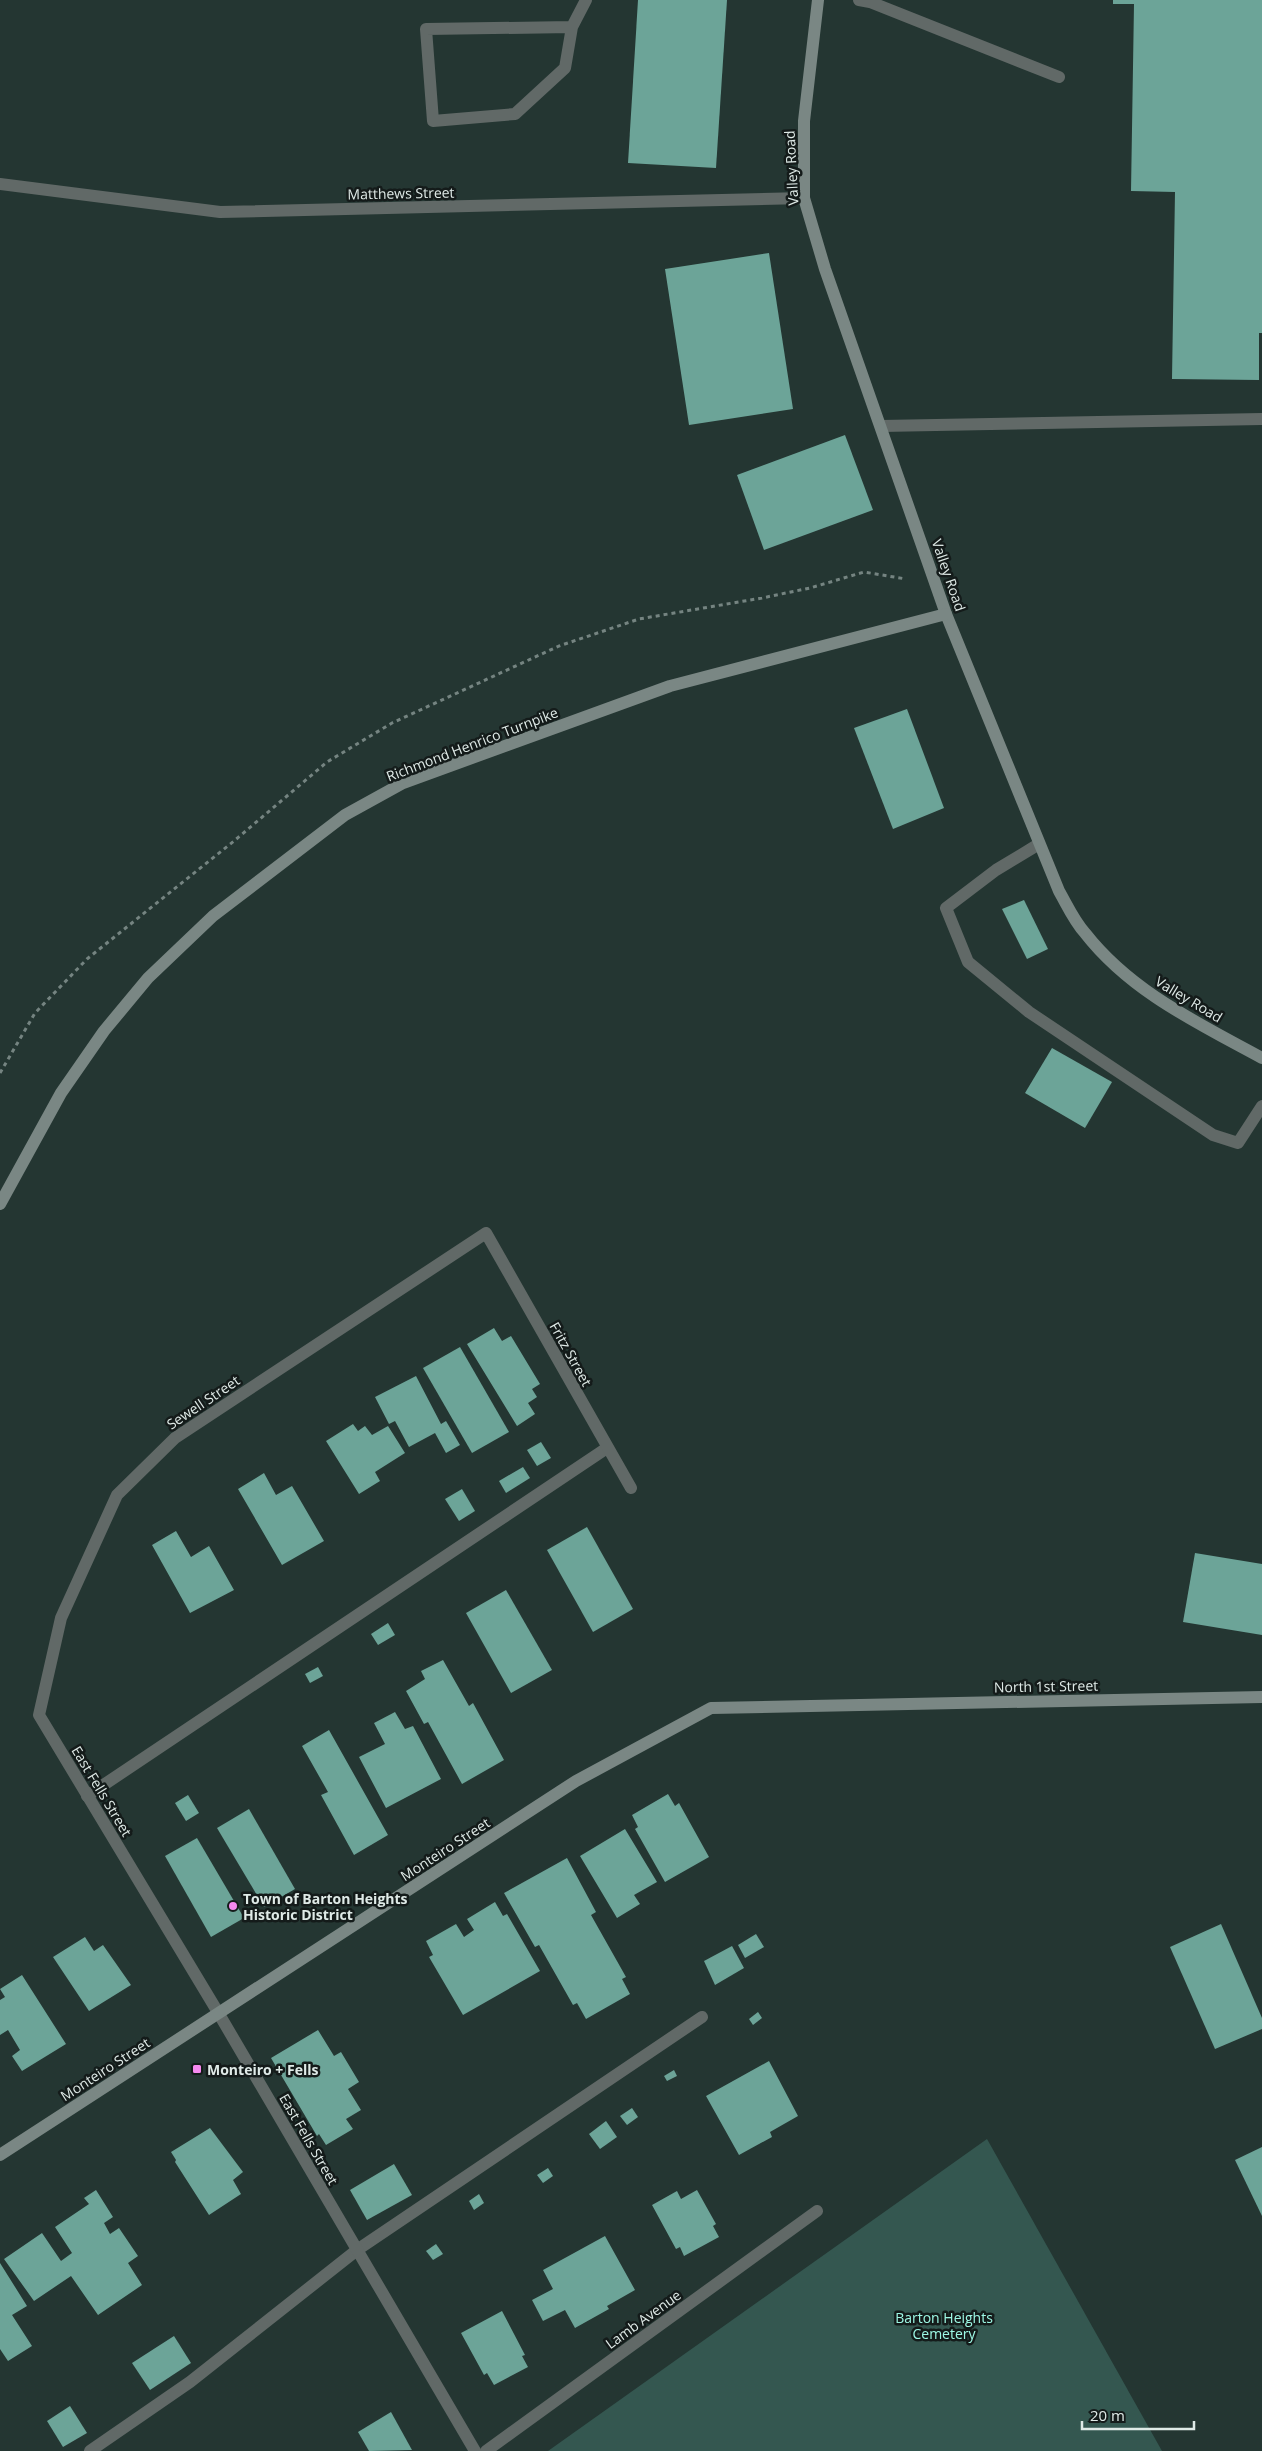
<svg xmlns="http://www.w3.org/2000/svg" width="1262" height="2451" viewBox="0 0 1262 2451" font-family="'Open Sans',sans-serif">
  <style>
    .green { fill: #345750 }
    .building { fill: #6ca498 }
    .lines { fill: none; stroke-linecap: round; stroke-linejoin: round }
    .path { stroke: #758481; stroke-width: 3; stroke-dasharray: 4 4; stroke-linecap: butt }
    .lane { stroke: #616967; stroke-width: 12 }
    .street { stroke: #616967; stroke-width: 12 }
    .secondary { stroke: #7a8784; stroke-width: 12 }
    .poi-dot { fill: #f589ef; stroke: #141b1a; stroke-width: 2 }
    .labels { text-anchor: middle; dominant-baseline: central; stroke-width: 5; stroke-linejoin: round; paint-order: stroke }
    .street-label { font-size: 14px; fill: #dfeae7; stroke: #141b1a }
    .poi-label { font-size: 14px; font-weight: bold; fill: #dfeae7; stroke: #141b1a; text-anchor: start }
    .park-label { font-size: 14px; fill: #9df8e5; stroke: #141b1a }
  </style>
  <rect width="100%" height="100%" fill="#243632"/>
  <path class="green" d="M987 2139 1162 2451H548Z"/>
  <g class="building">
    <path d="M638 0H727L716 168 628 163Z"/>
    <path d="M1113 0H1262V333H1259V380L1172 379 1175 192 1131 191 1134 4H1113Z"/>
    <path d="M769 253 793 409 689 425 665 269Z"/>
    <path d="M845 435 873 510 764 550 737 475Z"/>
    <path d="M907 709 944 808 893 829 854 728Z"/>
    <path d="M1024 900 1048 949 1027 959 1002 909Z"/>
    <path d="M1052 1048 1112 1082 1085 1128 1025 1093Z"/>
    <path d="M494 1328 502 1341 511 1336 540 1384 532 1389 537 1397 528 1403 535 1414 517 1426 467 1344Z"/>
    <path d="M460 1347 509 1432 472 1453 423 1368Z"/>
    <path d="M416 1376 441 1424 446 1421 460 1445 446 1453 435 1433 409 1447 395 1421 389 1424 375 1397Z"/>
    <path d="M353 1424 358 1431 365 1426 372 1435 388 1426 405 1453 375 1472 380 1481 359 1494 326 1441Z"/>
    <path d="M541 1442 551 1458 537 1466 527 1450Z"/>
    <path d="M523 1467 530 1478 506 1493 499 1481Z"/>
    <path d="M264 1473 276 1495 292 1486 324 1541 282 1565 238 1489Z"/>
    <path d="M462 1489 475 1511 459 1521 445 1499Z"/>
    <path d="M587 1527 633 1609 593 1632 547 1550Z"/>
    <path d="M176 1531 191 1557 209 1546 234 1590 190 1613 152 1545Z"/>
    <path d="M1195 1553 1262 1564V1635L1183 1622Z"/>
    <path d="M506 1590 552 1670 511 1693 466 1613Z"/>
    <path d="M388 1623 395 1635 378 1645 371 1634Z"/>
    <path d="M443 1660 469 1706 473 1703 504 1760 462 1784 428 1722 424 1724 406 1691 425 1679 421 1671Z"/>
    <path d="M318 1667 323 1676 310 1683 305 1674Z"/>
    <path d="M395 1712 405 1729 413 1726 441 1779 386 1808 359 1757 385 1744 374 1723Z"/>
    <path d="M329 1730 388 1835 354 1855 321 1795 328 1792 302 1746Z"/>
    <path d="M668 1794 675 1806 679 1803 709 1857 665 1882 635 1829 638 1827 632 1815Z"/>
    <path d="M188 1795 199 1813 186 1821 175 1803Z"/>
    <path d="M249 1809 295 1889 264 1907 217 1828Z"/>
    <path d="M625 1829 657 1882 634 1895 640 1904 617 1918 580 1856Z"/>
    <path d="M197 1838 244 1918 211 1937 165 1856Z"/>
    <path d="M567 1858 596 1912 591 1915 626 1977 622 1979 630 1994 586 2019 577 2003 573 2005 539 1945 535 1947 504 1893Z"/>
    <path d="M495 1902 503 1916 507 1914 540 1971 463 2015 429 1957 433 1955 426 1941 456 1924 464 1937 474 1930 467 1919Z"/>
    <path d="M1221 1924 1262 2018V2029L1215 2049 1170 1947Z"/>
    <path d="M756 1934 764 1947 745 1958 738 1945Z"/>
    <path d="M85 1937 94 1951 103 1945 131 1985 89 2011 53 1957Z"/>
    <path d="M732 1946 744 1968 715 1985 704 1961Z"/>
    <path d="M22 1975 66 2044 22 2071 12 2056 20 2050 8 2030 0 2035V2000L5 1997 0 1989Z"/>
    <path d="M758 2012 762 2018 753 2025 749 2019Z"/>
    <path d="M318 2030 334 2056 341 2052 359 2082 348 2089 361 2110 346 2119 353 2129 326 2145 319 2134 317 2136 271 2058Z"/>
    <path d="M769 2061 798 2116 770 2132 772 2137 739 2155 706 2096Z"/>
    <path d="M674 2070 677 2076 667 2081 664 2076Z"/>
    <path d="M632 2108 638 2117 627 2125 620 2116Z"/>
    <path d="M606 2121 617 2137 600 2149 589 2134Z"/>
    <path d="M210 2128 243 2172 233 2180 241 2194 209 2215 175 2162 176 2160 171 2152Z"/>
    <path d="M1262 2147V2216L1235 2160Z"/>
    <path d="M394 2164 412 2195 367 2220 350 2190Z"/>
    <path d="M548 2168 553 2176 543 2183 537 2175Z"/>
    <path d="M96 2190 113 2217 104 2223 110 2234 119 2228 138 2256 128 2263 142 2285 98 2315 71 2276 34 2301 4 2259 42 2233 61 2261 72 2253 55 2227 89 2204 84 2198Z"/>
    <path d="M697 2190 716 2224 713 2226 719 2237 684 2256 680 2247 676 2249 652 2205 677 2191 681 2199Z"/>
    <path d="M479 2194 484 2203 474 2210 469 2201Z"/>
    <path d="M605 2236 635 2290 607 2306 609 2309 575 2328 565 2310 543 2321 532 2300 553 2289 543 2270Z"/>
    <path d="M436 2244 443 2254 433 2260 426 2251Z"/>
    <path d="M0 2263 27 2306 12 2315 32 2346 8 2361 0 2349Z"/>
    <path d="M502 2311 525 2355 522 2356 528 2367 494 2385 487 2373 484 2375 461 2333Z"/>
    <path d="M174 2336 191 2363 150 2390 132 2363Z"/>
    <path d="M70 2406 87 2433 63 2447 47 2421Z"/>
    <path d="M391 2412 412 2450 369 2451 358 2432Z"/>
  </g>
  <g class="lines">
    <path class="path" d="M0 1073 35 1013 87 959 234 841 327 762 392 723 559 646 639 619 762 598 810 588 864 572 906 579"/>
    <g class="lane">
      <path d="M859 0 870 2 1059 77"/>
      <path d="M572 27 426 29 433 121 515 114 565 68 572 27 586 0"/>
      <path d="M881 426 1262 419"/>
      <path d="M1039 844 996 870 946 908 968 962 1029 1012 1213 1135 1238 1143 1262 1106"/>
      <path d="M87 1796 607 1448"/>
      <path d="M90 2451 190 2382 357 2250 702 2017"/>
    </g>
    <g class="street">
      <path d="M0 184 220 212 804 198"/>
      <path d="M475 2451 219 2014 39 1715 61 1618 117 1495 175 1438 486 1233 631 1488"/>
      <path d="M486 2451 817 2211"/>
    </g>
    <g class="secondary">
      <path d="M818 0 804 121V198L825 269 946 614 1059 891C1067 905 1074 921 1085 933 1131 992 1198 1023 1262 1058"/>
      <path d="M0 1204 61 1093 104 1031 148 978 213 916 345 815 403 783 670 686 946 614"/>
      <path d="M0 2155 576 1781 711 1708 1262 1697"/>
    </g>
  </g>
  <g class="poi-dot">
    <circle cx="233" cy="1906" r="5"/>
    <rect x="192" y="2064" width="10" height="10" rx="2.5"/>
  </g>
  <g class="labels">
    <g class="street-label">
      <text transform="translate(791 168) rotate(-93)">Valley Road</text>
      <text transform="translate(401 193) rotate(-1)">Matthews Street</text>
      <text transform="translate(949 575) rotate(71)">Valley Road</text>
      <text transform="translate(472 744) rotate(-21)">Richmond Henrico Turnpike</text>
      <text transform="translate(1189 999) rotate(31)">Valley Road</text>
      <text transform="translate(571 1354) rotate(61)">Fritz Street</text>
      <text transform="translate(203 1402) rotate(-34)">Sewell Street</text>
      <text transform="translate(1046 1686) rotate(-1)">North 1st Street</text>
      <text transform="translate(102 1791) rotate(59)">East Fells Street</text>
      <text transform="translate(445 1849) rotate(-33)">Monteiro Street</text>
      <text transform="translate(105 2069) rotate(-33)">Monteiro Street</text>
      <text transform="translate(309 2139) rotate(60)">East Fells Street</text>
      <text transform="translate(643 2319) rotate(-36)">Lamb Avenue</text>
    </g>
    <g class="poi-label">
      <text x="243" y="1898">Town of Barton Heights<tspan x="243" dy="16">Historic District</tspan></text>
      <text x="207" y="2069">Monteiro + Fells</text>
    </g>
    <g class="park-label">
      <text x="944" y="2317">Barton Heights<tspan x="944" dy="16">Cemetery</tspan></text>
    </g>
  </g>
  <path d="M1082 2421v8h112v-8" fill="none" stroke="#dfeae7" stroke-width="2.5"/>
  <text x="1090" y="2421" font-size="15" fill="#dfeae7" stroke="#141b1a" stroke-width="4" paint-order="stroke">20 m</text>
</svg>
